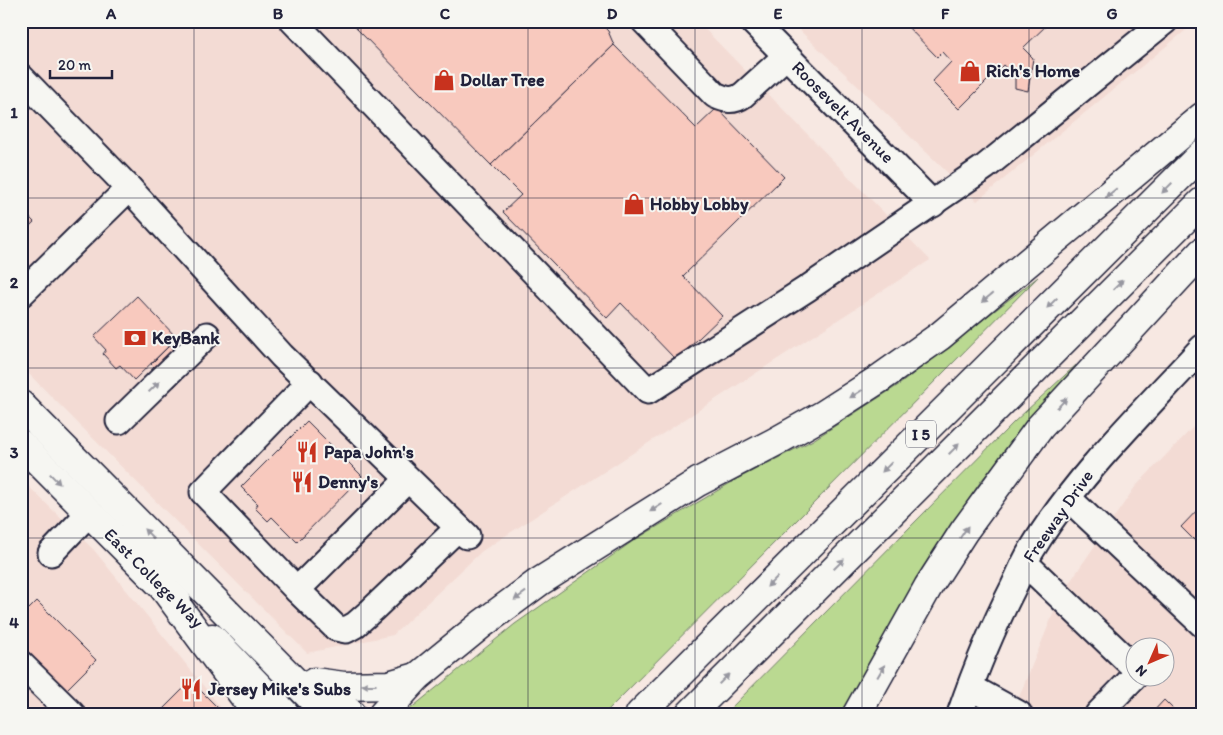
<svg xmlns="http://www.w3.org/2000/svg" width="1223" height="735" viewBox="0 0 1223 735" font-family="Itim,sans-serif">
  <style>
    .built { fill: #f3dbd4; fill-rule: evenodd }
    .green { fill: #bad991; stroke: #6e7e66 }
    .building { fill: #f8c9be; stroke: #22223b }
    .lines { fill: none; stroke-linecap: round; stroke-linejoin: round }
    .minor-casing { stroke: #22223b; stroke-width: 29 }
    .major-casing { stroke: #22223b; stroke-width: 31 }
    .highway-casing { stroke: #22223b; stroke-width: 31 }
    .minor { stroke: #f6f6f2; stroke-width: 25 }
    .major { stroke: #f6f6f2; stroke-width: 28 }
    .highway { stroke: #f6f6f2; stroke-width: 28 }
    .oneway { fill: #9797a0 }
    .grid { fill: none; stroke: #22223b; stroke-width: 1; stroke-opacity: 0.55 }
    .labels { text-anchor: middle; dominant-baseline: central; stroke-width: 4; stroke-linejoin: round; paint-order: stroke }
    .shield { fill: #f6f6f2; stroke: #626272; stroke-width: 1 }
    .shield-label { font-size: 16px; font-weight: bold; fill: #22223b }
    .poi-label { font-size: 18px; font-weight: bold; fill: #22223b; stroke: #f6f6f2; text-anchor: start }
    .street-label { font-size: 18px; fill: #22223b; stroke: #f6f6f2 }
    .neatline { fill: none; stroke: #22223b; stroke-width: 2 }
    .grid-label { font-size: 16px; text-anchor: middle; font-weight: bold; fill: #22223b }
  </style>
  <rect width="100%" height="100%" fill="#f7e8e2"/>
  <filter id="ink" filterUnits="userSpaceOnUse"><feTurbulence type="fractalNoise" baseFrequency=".02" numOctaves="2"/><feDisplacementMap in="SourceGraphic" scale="10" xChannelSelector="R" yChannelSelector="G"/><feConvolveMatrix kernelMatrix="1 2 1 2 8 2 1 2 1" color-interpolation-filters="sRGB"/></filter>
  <g filter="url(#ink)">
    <g class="built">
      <path d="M21 21H697L930 260 482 551 393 635 307 653 21 366Z"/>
      <path d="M790 21H1197L977 201Z"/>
      <path d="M1202 418V714H1012L1061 595 1135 487ZM1136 648H1166V678H1136Z"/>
      <path d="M21 479 94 550 226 714H21Z"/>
    </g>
    <g class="green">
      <path d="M1038 277C894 423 749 568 604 714H404L515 624 633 541 737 479 813 440 900 384Z"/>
      <path d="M1076 365 981 481 922 569 842 714H725L1014 422Z"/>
    </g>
    <g class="building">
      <path d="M349 21H362L355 27Z"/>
      <path d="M362 21H598L608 31 614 45 491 165 355 27Z"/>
      <path d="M902 21H1050V22L1023 48 1033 58 1028 91 1015 88V76L1003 65 959 109 932 82 951 62 942 52 937 57Z"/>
      <path d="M614 45 696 128 717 108 784 177 683 276 722 316 676 360 621 303 607 318 503 212 521 195 491 165Z"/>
      <path d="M21 209 34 222 21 234Z"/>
      <path d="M137 296 177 338 134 380 120 365 116 368 103 354 106 350 94 337Z"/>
      <path d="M170 345 192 368 174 387 151 364Z"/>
      <path d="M307 421 362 476 297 542 272 517 268 521 255 508 258 504 241 487Z"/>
      <path d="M1202 505V548L1181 527Z"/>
      <path d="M37 601 96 660 66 690 21 646V606L24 604 29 609Z"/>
      <path d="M191 681 224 714H158Z"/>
      <path d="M1164 700 1178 714H1151Z"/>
    </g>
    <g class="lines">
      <g class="minor-casing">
        <g id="minor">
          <path d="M293 21 648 391 808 288 985 167 1165 21"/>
          <path d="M644 21 715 95C726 100 733 102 743 95L786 56"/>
          <path d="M752 21 933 204"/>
          <path d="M21 77 129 188 282 356 467 536"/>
          <path d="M21 294 129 188"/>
          <path d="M310 382 203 492 297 590 408 479"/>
          <path d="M119 421 207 335"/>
          <path d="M1068 498 1202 624"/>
          <path d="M51 553 89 513"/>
          <path d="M1025 563 1136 669"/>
          <path d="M297 590 336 628 346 630 355 625 372 610 458 528"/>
          <path d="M21 664 72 714"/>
          <path d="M970 687 1019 714"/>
          <path d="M960 714C975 671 992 629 1013 588 1019 576 1024 562 1031 551 1077 475 1142 413 1202 348"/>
          <path d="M1098 714 1136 675"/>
        </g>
      </g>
      <g class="major-casing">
        <g id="major">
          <path d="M21 405 327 714"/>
          <path d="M21 444 177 601"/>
          <path d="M212 638 285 714"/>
          <path d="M317 685 351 714"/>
        </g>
      </g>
      <g class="highway-casing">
        <g id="highway">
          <path d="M160 583 257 714"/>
          <path d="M314 682 344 686 389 685 417 677"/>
          <path d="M383 714 417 677 482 624 539 582 698 482 775 442 823 415 879 379 940 336 1202 117"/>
          <path d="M640 714 1202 154"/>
          <path d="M690 714 1202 202"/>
          <path d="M857 714 928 587 964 531 1040 427 1202 252"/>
        </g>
      </g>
      <use href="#minor" class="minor"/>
      <use href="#major" class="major"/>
      <use href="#highway" class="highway"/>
    </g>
    <defs><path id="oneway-solid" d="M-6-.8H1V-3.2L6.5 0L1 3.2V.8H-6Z" transform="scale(1.25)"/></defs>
    <g class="oneway">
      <use href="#oneway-solid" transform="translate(1167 188) rotate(135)"/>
      <use href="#oneway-solid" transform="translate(1111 193) rotate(140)"/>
      <use href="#oneway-solid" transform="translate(1118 285) rotate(-45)"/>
      <use href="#oneway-solid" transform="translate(987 298) rotate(140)"/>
      <use href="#oneway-solid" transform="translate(1052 303) rotate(135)"/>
      <use href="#oneway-solid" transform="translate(154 387) rotate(-44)"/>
      <use href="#oneway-solid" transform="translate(856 394) rotate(148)"/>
      <use href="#oneway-solid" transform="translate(1062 403) rotate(-47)"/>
      <use href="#oneway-solid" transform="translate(954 449) rotate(-45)"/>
      <use href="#oneway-solid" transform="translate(887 467) rotate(135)"/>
      <use href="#oneway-solid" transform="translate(55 479) rotate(46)"/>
      <use href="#oneway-solid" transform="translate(656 508) rotate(148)"/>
      <use href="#oneway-solid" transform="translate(964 532) rotate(-56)"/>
      <use href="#oneway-solid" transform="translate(149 534) rotate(-135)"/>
      <use href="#oneway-solid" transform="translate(839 564) rotate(-45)"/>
      <use href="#oneway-solid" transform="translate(772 582) rotate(135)"/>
      <use href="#oneway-solid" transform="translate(520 596) rotate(144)"/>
      <use href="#oneway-solid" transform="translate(881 671) rotate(-60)"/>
      <use href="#oneway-solid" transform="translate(724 679) rotate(-45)"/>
      <use href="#oneway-solid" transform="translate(369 685) rotate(180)"/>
    </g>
  </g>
  <path class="grid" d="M194 21V714M361 21V714M528 21V714M695 21V714M862 21V714M1029 21V714M21 198H1202M21 368H1202M21 538H1202"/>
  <defs>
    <g id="shop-bare" transform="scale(1.725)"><path d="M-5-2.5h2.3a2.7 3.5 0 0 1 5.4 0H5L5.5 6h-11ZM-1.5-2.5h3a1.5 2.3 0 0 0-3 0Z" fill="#c8321e" stroke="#f6f6f2" stroke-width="2.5" paint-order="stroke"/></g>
    <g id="bank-bare" transform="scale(1.725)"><path d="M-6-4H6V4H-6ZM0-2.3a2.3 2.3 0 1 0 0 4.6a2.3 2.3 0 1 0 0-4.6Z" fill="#c8321e" stroke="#f6f6f2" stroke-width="2.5" paint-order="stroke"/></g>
    <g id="restaurant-bare" transform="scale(1.725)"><path d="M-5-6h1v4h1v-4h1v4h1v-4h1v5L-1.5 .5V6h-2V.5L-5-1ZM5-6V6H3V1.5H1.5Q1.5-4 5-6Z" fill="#c8321e" stroke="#f6f6f2" stroke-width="2.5" paint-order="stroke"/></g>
  </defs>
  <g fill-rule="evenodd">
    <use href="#shop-bare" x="970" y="71"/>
    <use href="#shop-bare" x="444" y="80"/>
    <use href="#shop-bare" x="634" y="204"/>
    <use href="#bank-bare" x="135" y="338"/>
    <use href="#restaurant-bare" x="307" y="452"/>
    <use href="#restaurant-bare" x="302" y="482"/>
    <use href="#restaurant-bare" x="191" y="689"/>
  </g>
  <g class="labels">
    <rect class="shield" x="906" y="420.5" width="30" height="27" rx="4"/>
    <g class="shield-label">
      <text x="921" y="434">I 5</text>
    </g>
    <g class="poi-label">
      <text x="986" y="71">Rich's Home</text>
      <text x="460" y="80">Dollar Tree</text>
      <text x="650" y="204">Hobby Lobby</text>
      <text x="152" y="338">KeyBank</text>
      <text x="324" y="452">Papa John's</text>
      <text x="318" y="482">Denny's</text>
      <text x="208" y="689">Jersey Mike's Subs</text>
    </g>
    <g class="street-label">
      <text transform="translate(843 112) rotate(45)">Roosevelt Avenue</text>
      <text transform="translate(1058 516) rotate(-55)">Freeway Drive</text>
      <text transform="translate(154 578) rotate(45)">East College Way</text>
    </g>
  </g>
  <rect width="1223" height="735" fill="none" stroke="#f6f6f2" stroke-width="55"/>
  <g transform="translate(1150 662) rotate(225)"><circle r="24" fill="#f6f6f2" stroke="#a1a1a9"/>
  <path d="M0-4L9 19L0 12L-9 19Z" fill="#c8321e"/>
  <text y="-8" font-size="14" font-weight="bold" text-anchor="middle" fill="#22223b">N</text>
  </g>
  <path d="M50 70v8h62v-8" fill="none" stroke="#22223b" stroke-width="2.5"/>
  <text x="58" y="70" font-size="15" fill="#22223b" stroke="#f6f6f2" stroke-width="4" paint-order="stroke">20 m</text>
  <rect x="28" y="28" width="1168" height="680" class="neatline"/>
  <g class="grid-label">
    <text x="111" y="19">A</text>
    <text x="278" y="19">B</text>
    <text x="445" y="19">C</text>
    <text x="612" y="19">D</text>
    <text x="778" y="19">E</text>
    <text x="945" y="19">F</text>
    <text x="1112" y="19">G</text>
    <text x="14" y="118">1</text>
    <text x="14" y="288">2</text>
    <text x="14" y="458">3</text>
    <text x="14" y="628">4</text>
  </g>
</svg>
